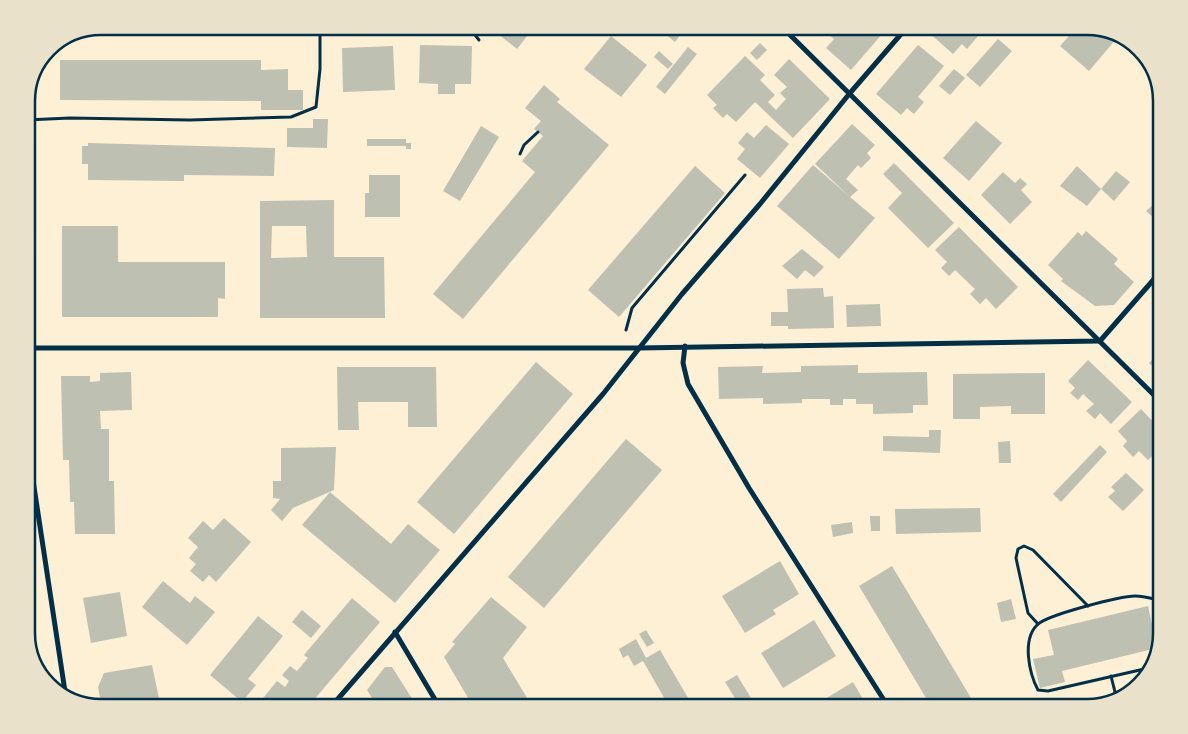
<svg xmlns="http://www.w3.org/2000/svg" width="1188" height="734" viewBox="0 0 1188 734" font-family="Mulish,sans-serif">
  <style>
    .building { fill: #bec0b2; fill-rule: evenodd }
    .lines { fill: none; stroke-linecap: round; stroke-linejoin: round }
    .path { stroke: #003049; stroke-width: 3 }
    .minor { stroke: #003049; stroke-width: 5 }
    .rim { fill: none; stroke: #003049; stroke-width: 2.5 }
  </style>
  <rect width="100%" height="100%" fill="#fdf0d5"/>
  <g class="building">
    <path d="M488 26H535L517 49Z"/>
    <path d="M655 26H687L675 42Z"/>
    <path d="M835 26 844 28 845 26H889L851 70 826 48 834 39 828 34Z"/>
    <path d="M933 26H977L972 31 978 36 967 49 962 44 953 54 928 32Z"/>
    <path d="M1078 26 1111 33 1117 38 1089 71 1060 46Z"/>
    <path d="M611 36 647 65 621 97 584 69Z"/>
    <path d="M998 39 1012 51 980 87 966 75Z"/>
    <path d="M760 43 767 50 757 60 750 53Z"/>
    <path d="M420 45 472 46 471 84H455V94H438V84L419 83Z"/>
    <path d="M918 45 944 66 918 97 924 102 914 114 907 108 901 115 876 94Z"/>
    <path d="M393 46 395 90 343 92 342 48Z"/>
    <path d="M688 47 697 54 665 94 656 87Z"/>
    <path d="M659 51 673 64 668 69 654 57Z"/>
    <path d="M745 56 765 75 760 80 775 95 768 102 776 110 786 99 780 93 787 87 774 75 789 59 830 99 793 138 755 102 736 122 727 114 723 118 713 108 717 105 707 95Z"/>
    <path d="M60 60H261V70L288 69V90H303V110H261V101L60 100Z"/>
    <path d="M954 69 965 78 950 95 939 86Z"/>
    <path d="M544 85 560 99 557 102 609 145 463 319 433 294 535 172 522 161 543 136 534 129 541 121 525 108Z"/>
    <path d="M313 119H328L327 148 287 147V128H313Z"/>
    <path d="M976 121 1002 143 969 181 943 158Z"/>
    <path d="M852 124 875 145 867 153 871 158 861 168 858 165 846 179 858 190 850 197 875 218 839 259 777 206 813 165 849 196 815 164Z"/>
    <path d="M766 125 789 144 760 178 737 159 745 149 738 143 747 132 754 138Z"/>
    <path d="M481 126 499 137 460 201 443 191Z"/>
    <path d="M367 139H406V143H411V149H406V146H367Z"/>
    <path d="M88 143 275 148 274 176 184 175V181L88 180V164H82V146H88Z"/>
    <path d="M894 163 954 223 928 248 888 208 902 193 883 174Z"/>
    <path d="M695 166 725 193 619 317 588 290Z"/>
    <path d="M1077 166 1101 189 1087 206 1060 186Z"/>
    <path d="M1116 171 1130 182 1114 201 1101 189Z"/>
    <path d="M1003 172 1015 183 1020 178 1027 184 1021 190 1032 202 1010 224 981 195Z"/>
    <path d="M369 175H400V217H365V193H369Z"/>
    <path d="M1162 197V225L1146 211Z"/>
    <path d="M334 200V257H384L385 318H260V201ZM272 226H306L307 257 271 258Z"/>
    <path d="M62 226H118V262H225V299L218 298V317H62Z"/>
    <path d="M959 227 1018 287 996 309 986 298 980 304 970 294 975 289 955 270 949 276 941 268 947 262 935 250Z"/>
    <path d="M1086 231 1118 259 1114 264 1134 282 1114 305 1095 306 1061 281 1063 279 1048 265 1078 232 1082 236Z"/>
    <path d="M802 249 824 267 814 277 805 270 797 279 782 266Z"/>
    <path d="M823 288 824 297 833 296 834 328 788 329V326H771V312H788L787 289Z"/>
    <path d="M880 304 881 326 847 327 846 305Z"/>
    <path d="M1162 350V375L1149 363Z"/>
    <path d="M1088 360 1132 402 1111 424 1100 413 1095 419 1086 411 1094 404 1083 394 1078 400 1070 393 1075 388 1068 381Z"/>
    <path d="M536 362 573 394 454 534 417 502Z"/>
    <path d="M858 365V373L927 372 928 405H913V413L873 414V404H856V399H843V405H830V399H802V403L763 404V398L719 399 718 367 763 366 762 373 801 372V366Z"/>
    <path d="M337 367H436L437 427H408V402H358L359 430H338Z"/>
    <path d="M131 372 132 410 100 411 101 429H109V481H114L115 534H75L74 502H70L69 460H63L61 376H90V382L100 381V373Z"/>
    <path d="M1045 373V414H1011V406L980 407V419H953V374Z"/>
    <path d="M1141 409 1162 431V447L1148 460 1139 451 1133 457 1123 446 1127 441 1118 431Z"/>
    <path d="M929 430H941L940 453 883 451V436L929 437Z"/>
    <path d="M626 439 662 470 544 608 508 577Z"/>
    <path d="M1010 441 1011 463H999L998 442Z"/>
    <path d="M1100 445 1107 452 1061 502 1053 494Z"/>
    <path d="M336 447 334 490 293 508 282 521 271 510 280 499 273 498V481H281V448Z"/>
    <path d="M1126 473 1144 490 1123 511 1108 497 1115 491 1111 487Z"/>
    <path d="M330 492 391 544 408 524 440 550 395 603 302 525Z"/>
    <path d="M980 508 981 532 896 534 895 509Z"/>
    <path d="M870 516H880V531H871Z"/>
    <path d="M224 518 251 542 216 582 209 575 203 582 190 571 196 564 189 558 198 547 188 538 203 521 213 530Z"/>
    <path d="M852 522 853 533 833 537 831 525Z"/>
    <path d="M780 561 799 594 773 610 776 614 745 633 722 596Z"/>
    <path d="M892 566 977 708H932L859 586Z"/>
    <path d="M163 581 190 603 195 596 215 612 187 645 142 607Z"/>
    <path d="M120 592 127 636 91 643 83 598Z"/>
    <path d="M491 597 527 627 503 658 533 708H474L444 657 455 644 452 642Z"/>
    <path d="M352 598 380 622 307 708H255L277 681 285 687 289 681 282 675 290 666 297 671 308 658 304 655Z"/>
    <path d="M1011 599 1016 619 1001 622 997 603Z"/>
    <path d="M1148 606 1154 634 1162 632 1155 658 1153 649 1062 671 1065 682 1040 688 1033 659 1054 655 1048 630Z"/>
    <path d="M302 610 321 626 311 638 292 622Z"/>
    <path d="M258 616 283 636 248 679 256 685 242 702 210 675Z"/>
    <path d="M814 620 836 656 783 688 761 653Z"/>
    <path d="M646 630 654 643 647 647 639 634Z"/>
    <path d="M636 639 646 658 660 650 694 708H670L643 661 634 666 628 655 623 658 619 649Z"/>
    <path d="M152 665 161 708H102L98 687 104 673Z"/>
    <path d="M385 667H392L418 708H378L367 690Z"/>
    <path d="M737 675 757 708H741L725 682Z"/>
    <path d="M853 682 868 708H810Z"/>
  </g>
  <g class="lines">
    <g class="path">
      <path d="M468 26 479 40"/>
      <path d="M743 26 746 29 771 31"/>
      <path d="M26 120 70 118 190 120 291 117 316 107 320 69V26"/>
      <path d="M520 154 524 145 538 132"/>
      <path d="M626 330 632 308 745 175"/>
      <path d="M1038 624 1028 613 1016 558 1018 549 1024 546 1033 550 1088 606"/>
      <path d="M1153 667 1048 691 1038 690C1029 673 1022 640 1037 625 1046 615 1121 596 1135 596 1144 596 1154 599 1162 601"/>
      <path d="M1111 676 1117 700"/>
    </g>
    <g class="minor">
      <path d="M781 26 1162 403"/>
      <path d="M100 27 140 26"/>
      <path d="M685 346 683 363 688 384 749 488 889 708"/>
      <path d="M26 348H639L1100 341 1162 270"/>
      <path d="M26 434 66 698"/>
      <path d="M395 632 440 708"/>
      <path d="M330 708 603 394 682 294 760 204 850 93 908 26"/>
    </g>
  </g>
  <path d="M0 0H1188V734H0ZM101 35H1087A66 66 0 0 1 1153 101V633A66 66 0 0 1 1087 699H101A66 66 0 0 1 35 633V101A66 66 0 0 1 101 35Z" fill="#e9e1ca" fill-rule="evenodd"/>
  <path class="rim" d="M101 35H1087A66 66 0 0 1 1153 101V633A66 66 0 0 1 1087 699H101A66 66 0 0 1 35 633V101A66 66 0 0 1 101 35Z"/>
</svg>
